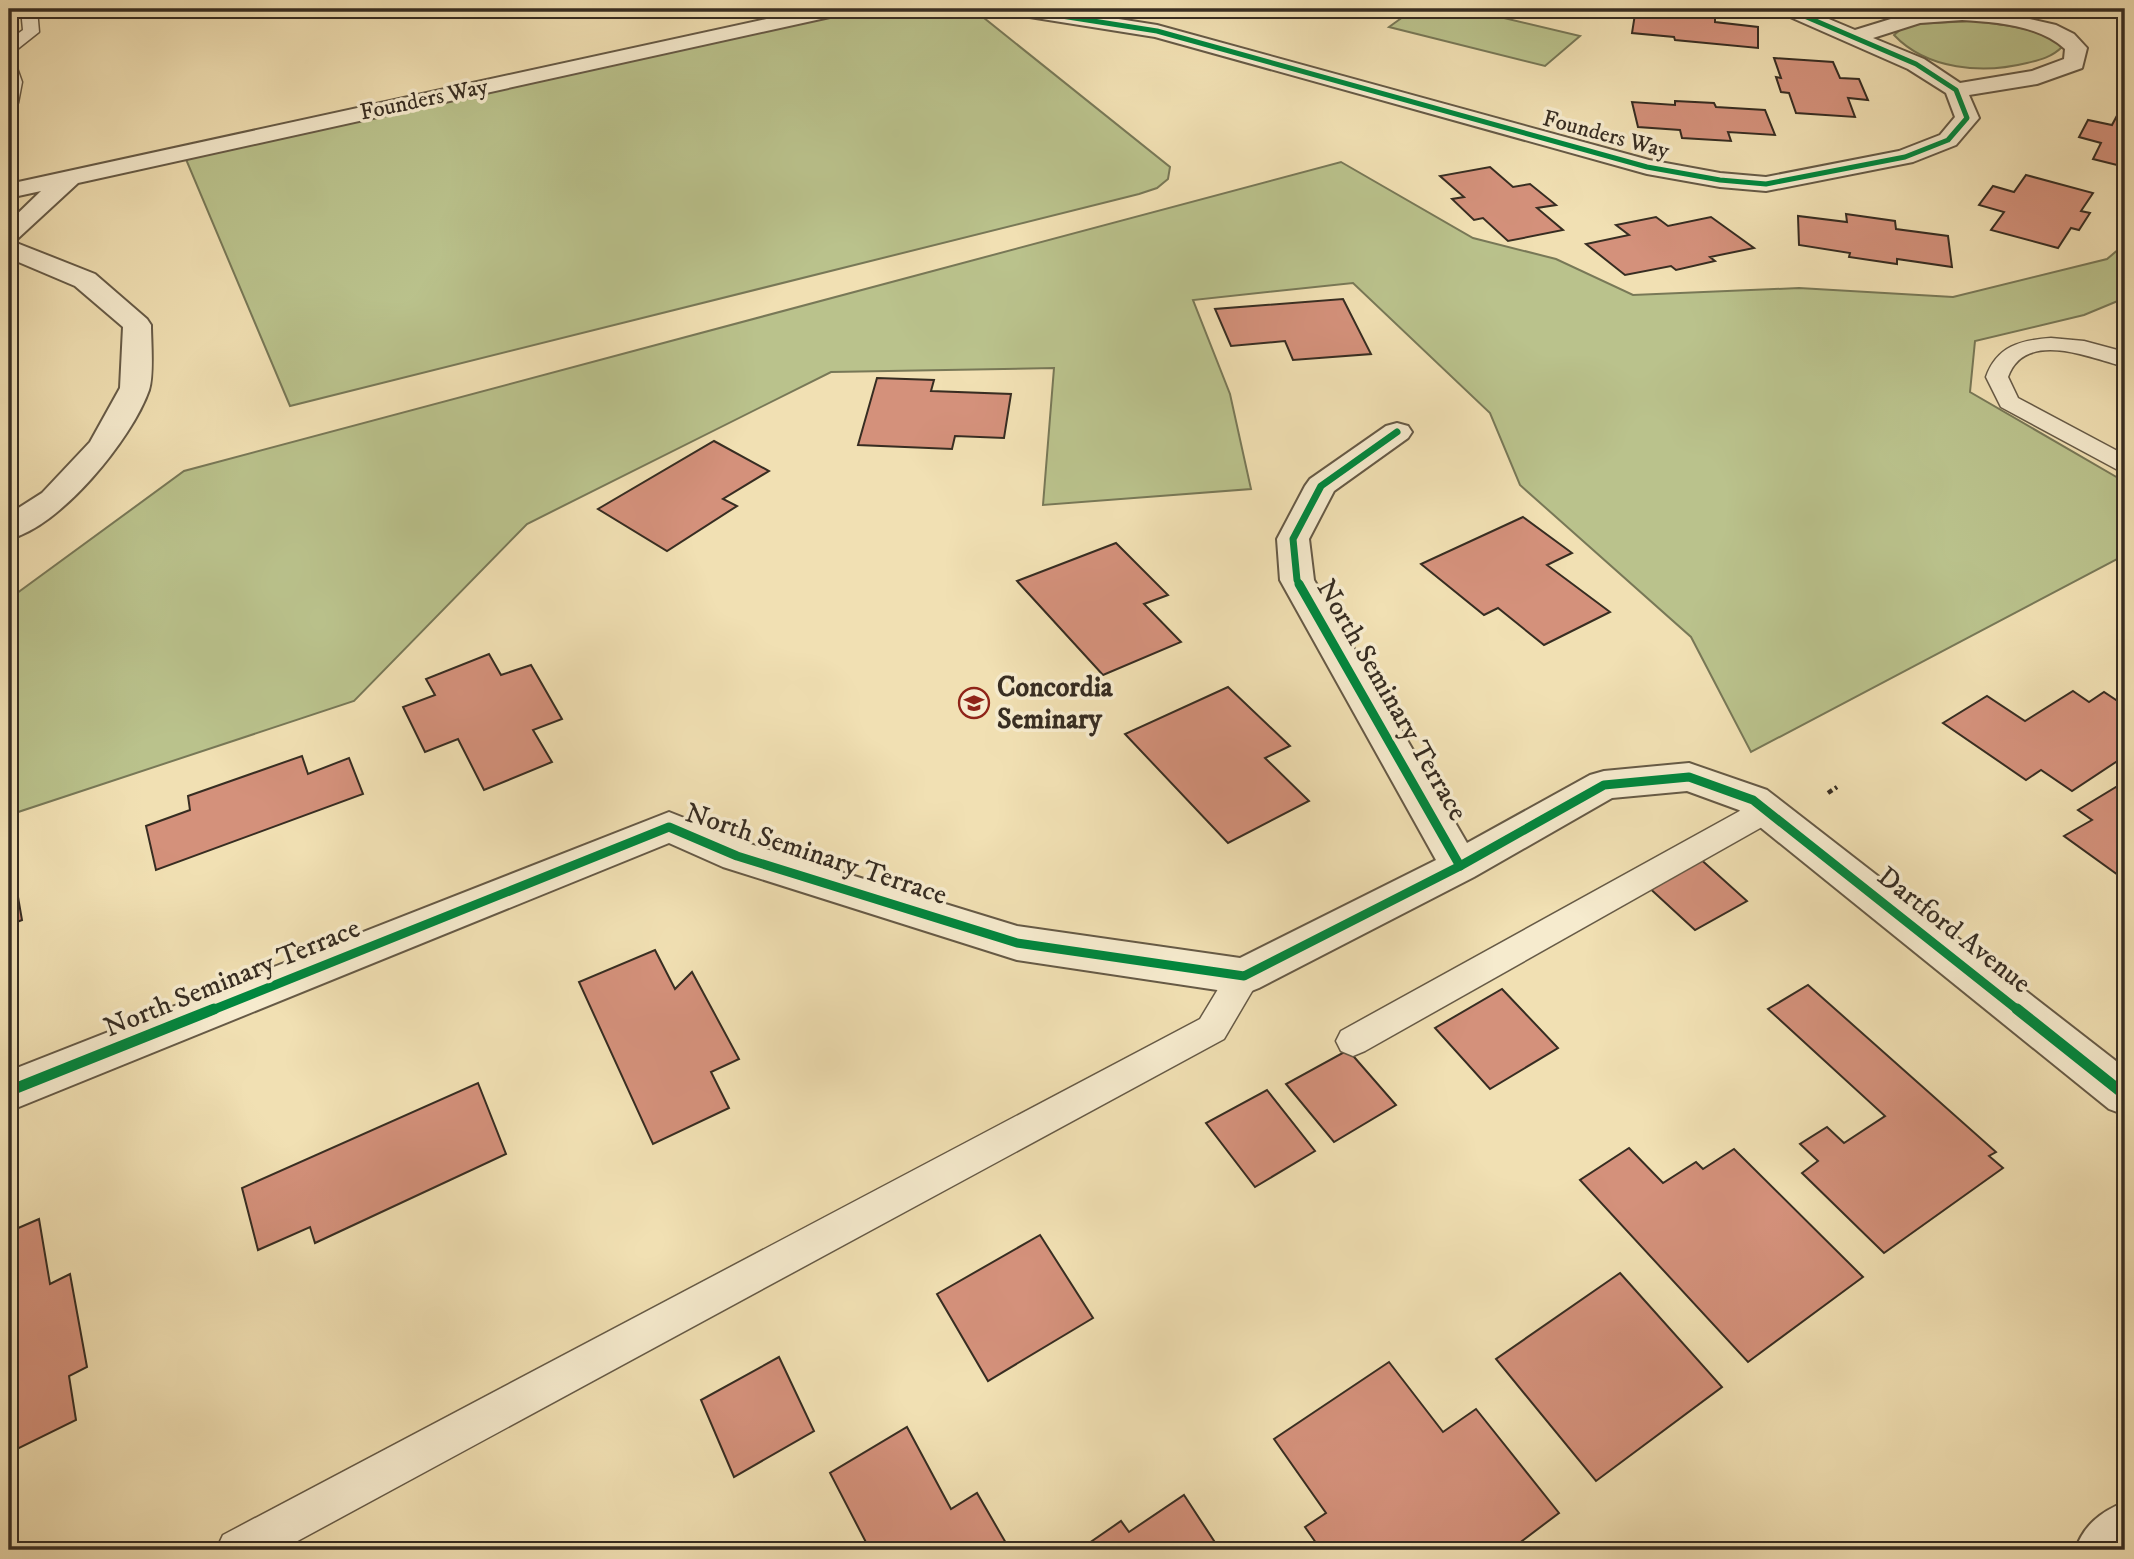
<svg xmlns="http://www.w3.org/2000/svg" width="2134" height="1559" viewBox="0 0 2134 1559" font-family="'IM FELL DW Pica',serif">
  <style>
    .green { fill: #bac28c; stroke: #787857; stroke-width: 2 }
    .building { fill: #d4917b; stroke: #372d22; stroke-width: 2 }
    .lines { fill: none; stroke-linecap: round; stroke-linejoin: round }
    .lane-casing { stroke: #665a46; stroke-width: 3 }
    .street-casing { stroke: #665a46; stroke-width: 4 }
    .path { stroke: #372d22; stroke-width: 4.5; stroke-dasharray: 5 3.5; stroke-linecap: butt }
    .lane { fill: #f6ebce; fill-rule: evenodd }
    .street { fill: #f6ebce; fill-rule: evenodd }
    .cycleway-far3-casing { stroke: #f6ebce; stroke-width: 8 }
    .cycleway-far2-casing { stroke: #f6ebce; stroke-width: 10 }
    .cycleway-far1-casing { stroke: #f6ebce; stroke-width: 13 }
    .cycleway-casing { stroke: #f6ebce; stroke-width: 16 }
    .cycleway-far3 { stroke: #00873e; stroke-width: 5 }
    .cycleway-far2 { stroke: #00873e; stroke-width: 7 }
    .cycleway-far1 { stroke: #00873e; stroke-width: 9 }
    .cycleway { stroke: #00873e; stroke-width: 11 }
    .labels { text-anchor: middle; dominant-baseline: central; stroke-width: 7; stroke-linejoin: round; paint-order: stroke }
    .far-street-label { font-size: 23px; fill: #372d22; stroke: #f6ebce }
    .poi-label { font-size: 28px; font-weight: bold; fill: #372d22; stroke: #f6ebce; text-anchor: start }
    .street-label { font-size: 28px; fill: #372d22; stroke: #f6ebce }
  </style>
  <rect width="100%" height="100%" fill="#f1e0b3"/>
  <filter id="stains"><feTurbulence type="fractalNoise" baseFrequency=".00286" numOctaves="4"/><feColorMatrix values="0 0 0 0 .2 0 0 0 0 .09 0 0 0 0 .02 0 0 0 .5 -.17"/></filter>
  <radialGradient id="worn" r=".72"><stop offset=".6" stop-color="#630" stop-opacity="0"/><stop offset="1" stop-color="#630" stop-opacity=".3"/></radialGradient>
  <g class="green">
    <path d="M860 9H931L984 18 1170 167 1168 179 1157 188 1139 194 290 406 185 157Z"/>
    <path d="M1414 9H1466L1580 36 1545 66 1389 27Z"/>
    <path d="M1972 21C2003 25 2037 26 2062 47 2052 57 2040 60 2027 63 1983 74 1927 70 1894 35L1905 26 1913 24Z"/>
    <path d="M1341 162 1473 238 1556 259 1633 295 1799 288 1953 297 2107 259 2125 244V298L2084 315 1975 341 1970 392 2125 482V555L1751 752 1691 637 1520 485 1490 413 1353 283 1193 300 1230 394 1251 489 1043 505 1054 368 831 372 527 524 354 701 9 815V599L184 471Z"/>
  </g>
  <g class="building">
    <path d="M1674 11 1715 16V22L1758 27V48L1675 40 1674 37 1632 33 1635 14 1674 18Z"/>
    <path d="M1774 58 1833 62 1840 78 1859 79 1868 100 1848 98 1855 117 1796 113 1789 93 1781 92 1776 77 1781 78Z"/>
    <path d="M1675 101 1714 103 1716 107 1765 110 1775 135 1728 132 1731 141 1682 138 1680 130 1638 127 1632 102 1675 105Z"/>
    <path d="M2120 110 2125 111V167L2093 159 2101 143 2079 137 2088 120 2112 125Z"/>
    <path d="M1490 167 1513 187 1530 184 1556 205 1537 208 1563 230 1508 241 1483 218 1474 220 1452 199 1464 197 1440 176Z"/>
    <path d="M2026 175 2093 193 2081 211 2090 213 2079 230 2071 228 2058 248 1991 230 2004 212 1979 205 1993 186 2014 192Z"/>
    <path d="M1846 214 1895 221 1896 229 1948 236 1952 267 1897 259V264L1849 257 1850 253 1799 245 1798 216 1847 222Z"/>
    <path d="M1656 217 1668 226 1711 217 1754 248 1710 257 1715 261 1676 270 1671 266 1625 275 1586 244 1629 235 1616 225Z"/>
    <path d="M1343 299 1371 354 1293 360 1285 341 1231 346 1215 309Z"/>
    <path d="M877 378 934 380 931 391 1011 394 1004 438 955 436 952 449 858 445Z"/>
    <path d="M714 441 769 471 723 499 737 506 667 551 598 509Z"/>
    <path d="M1523 517 1572 553 1547 565 1610 612 1544 645 1498 608 1484 615 1421 564Z"/>
    <path d="M1116 543 1168 595 1144 604 1181 642 1103 675 1017 581Z"/>
    <path d="M489 654 501 675 531 665 562 719 533 730 552 762 484 790 458 739 425 752 403 707 435 695 426 679Z"/>
    <path d="M1228 687 1290 746 1265 758 1309 801 1228 843 1125 734Z"/>
    <path d="M2073 691 2089 702 2104 692 2125 706V756L2072 791 2041 770 2026 780 1943 723 1987 696 2025 721Z"/>
    <path d="M302 756 308 774 349 758 363 794 156 870 146 826 190 810 188 796Z"/>
    <path d="M2121 784 2125 787V880L2064 836 2092 820 2078 810Z"/>
    <path d="M10 851 22 920 9 925V852Z"/>
    <path d="M1697 856 1747 901 1695 930 1645 884Z"/>
    <path d="M655 950 675 989 692 972 739 1059 711 1072 729 1108 653 1144 579 982Z"/>
    <path d="M1808 985 1996 1152 1989 1156 2003 1168 1884 1253 1802 1173 1818 1161 1800 1144 1827 1127 1844 1143 1885 1116 1768 1009Z"/>
    <path d="M1502 989 1558 1048 1490 1089 1435 1028Z"/>
    <path d="M1348 1050 1396 1105 1334 1142 1286 1084Z"/>
    <path d="M478 1083 506 1154 315 1243 310 1227 258 1250 242 1188Z"/>
    <path d="M1267 1090 1315 1151 1255 1187 1206 1123Z"/>
    <path d="M1629 1148 1663 1183 1696 1162 1703 1169 1734 1149 1863 1277 1748 1362 1580 1180Z"/>
    <path d="M39 1219 50 1284 70 1274 87 1367 69 1376 76 1420 9 1453V1232Z"/>
    <path d="M1040 1235 1093 1318 988 1381 937 1294Z"/>
    <path d="M1620 1273 1722 1387 1596 1481 1496 1359Z"/>
    <path d="M779 1357 814 1431 734 1477 701 1400Z"/>
    <path d="M1389 1362 1443 1432 1476 1409 1559 1513 1510 1550H1321L1305 1527 1326 1513 1274 1439Z"/>
    <path d="M907 1427 951 1509 977 1493 1010 1550H870L830 1473Z"/>
    <path d="M1184 1495 1220 1550H1079L1121 1521 1129 1532Z"/>
  </g>
  <g class="lines">
    <g class="lane-casing">
      <g id="lane">
        <path d="M21 9H37L39 32 15 51 9 52V40L23 30Z"/>
        <path d="M9 63 17 68 22 82 18 103 9 108Z"/>
        <path d="M2051 338 2084 341 2125 352V367C2091 358 2025 329 2008 377L2018 398 2125 455V471L2116 469 2001 407 1986 377C1997 346 2021 340 2051 338Z"/>
        <path d="M1767 799 1778 802 1782 810 1778 818 1365 1051 1353 1056 1341 1051 1336 1041 1341 1031 1756 802Z"/>
        <path d="M1244 962 1256 966 1261 976 1224 1039 281 1550H216L223 1535 1200 1019 1232 966Z"/>
      </g>
    </g>
    <g class="street-casing">
      <g id="street">
        <path d="M812 9H849L846 13 839 15 78 183 14 242 95 274 147 319 151 325C151 342 154 374 149 390 132 439 60 527 9 539V514L42 493 90 442 120 388 123 327 75 286 9 258V222L41 191 9 198V184Z"/>
        <path d="M1007 9H1055L1157 25 1649 160 1720 173 1766 177 1899 151 1940 135 1955 117 1946 93 1908 69 1781 13 1778 9H1805L1855 30 1920 10 1985 9 2056 25 2074 34 2087 48 2082 68 2037 84 1969 95 1979 118 1956 145 1913 162 1766 191 1720 187 1647 174 1155 37 1017 15 1010 13ZM1962 20C1996 22 2039 25 2065 49L2064 59 2032 71 1960 83 1924 59 1873 38 1920 23Z"/>
        <path d="M1397 423 1408 426 1412 432 1408 438 1334 491 1309 539 1314 580 1467 843 1590 775 1604 771 1689 763 1767 790 2125 1068V1115L2109 1109 1739 810 1687 791 1612 798 1474 877 1259 988 1244 994 1017 960 723 867 669 843 9 1111V1071L669 812 750 844 1017 926 1240 958 1436 860 1280 580 1277 539 1305 486 1310 479 1386 426Z"/>
        <path d="M2125 1502V1550H2075C2084 1525 2100 1512 2125 1502Z"/>
      </g>
    </g>
    <path class="path" d="M1828 793 1837 787"/>
    <use href="#lane" class="lane"/>
    <use href="#street" class="street"/>
    <g class="cycleway-far3-casing">
      <path id="cycleway-far3" d="M1017 9 1157 31 1647 167 1720 180 1766 184 1905 157 1948 140 1967 118 1956 90 1916 64 1788 9"/>
    </g>
    <g class="cycleway-far2-casing">
      <path id="cycleway-far2" d="M1300 585 1297 580 1293 539 1321 486 1397 432"/>
    </g>
    <g class="cycleway-far1-casing">
      <g id="cycleway-far1">
        <path d="M1299 584 1460 866 1604 785 1689 777 1753 800 2019 1011"/>
        <path d="M210 1011 669 827 737 856 1017 943 1244 976 1460 866"/>
      </g>
    </g>
    <g class="cycleway-casing">
      <g id="cycleway">
        <path d="M2017 1009 2125 1095"/>
        <path d="M9 1091 214 1009"/>
      </g>
    </g>
    <use href="#cycleway-far3" class="cycleway-far3"/>
    <use href="#cycleway-far2" class="cycleway-far2"/>
    <use href="#cycleway-far1" class="cycleway-far1"/>
    <use href="#cycleway" class="cycleway"/>
  </g>
  <defs>
    <g id="university-ring" transform="scale(1.575)"><circle r="9.5" fill="#f6ebce" stroke="#8f2418" stroke-width="1.5"/><path d="M0-5L7-2L0 1L-7-2ZM-4 1L0 2.5L4 1V4Q0 6-4 4Z" fill="#8f2418"/></g>
  </defs>
  <g fill-rule="evenodd">
    <use href="#university-ring" x="974" y="703"/>
  </g>
  <g class="labels">
    <g class="far-street-label">
      <text transform="translate(424 100) rotate(-12)">Founders Way</text>
      <text transform="translate(1606 135) rotate(15)">Founders Way</text>
    </g>
    <g class="poi-label">
      <text x="997" y="687">Concordia<tspan x="997" dy="32">Seminary</tspan></text>
    </g>
    <g class="street-label">
      <text transform="translate(1392 700) rotate(60)">North Seminary Terrace</text>
      <text transform="translate(816 854) rotate(18)">North Seminary Terrace</text>
      <text transform="translate(1954 930) rotate(38)">Dartford Avenue</text>
      <text transform="translate(232 978) rotate(-22)">North Seminary Terrace</text>
    </g>
  </g>
  <rect width="2134" height="1559" fill="none" stroke="#f1e0b3" stroke-width="35"/>
  <rect x="10" y="10" width="2113" height="1538" fill="none" stroke="#372d22" stroke-width="3.5"/>
  <rect x="18" y="18" width="2099" height="1524" fill="none" stroke="#372d22" stroke-width="2"/>
  <rect width="100%" height="100%" filter="url(#stains)"/>
  <rect width="100%" height="100%" fill="url(#worn)"/>
</svg>
